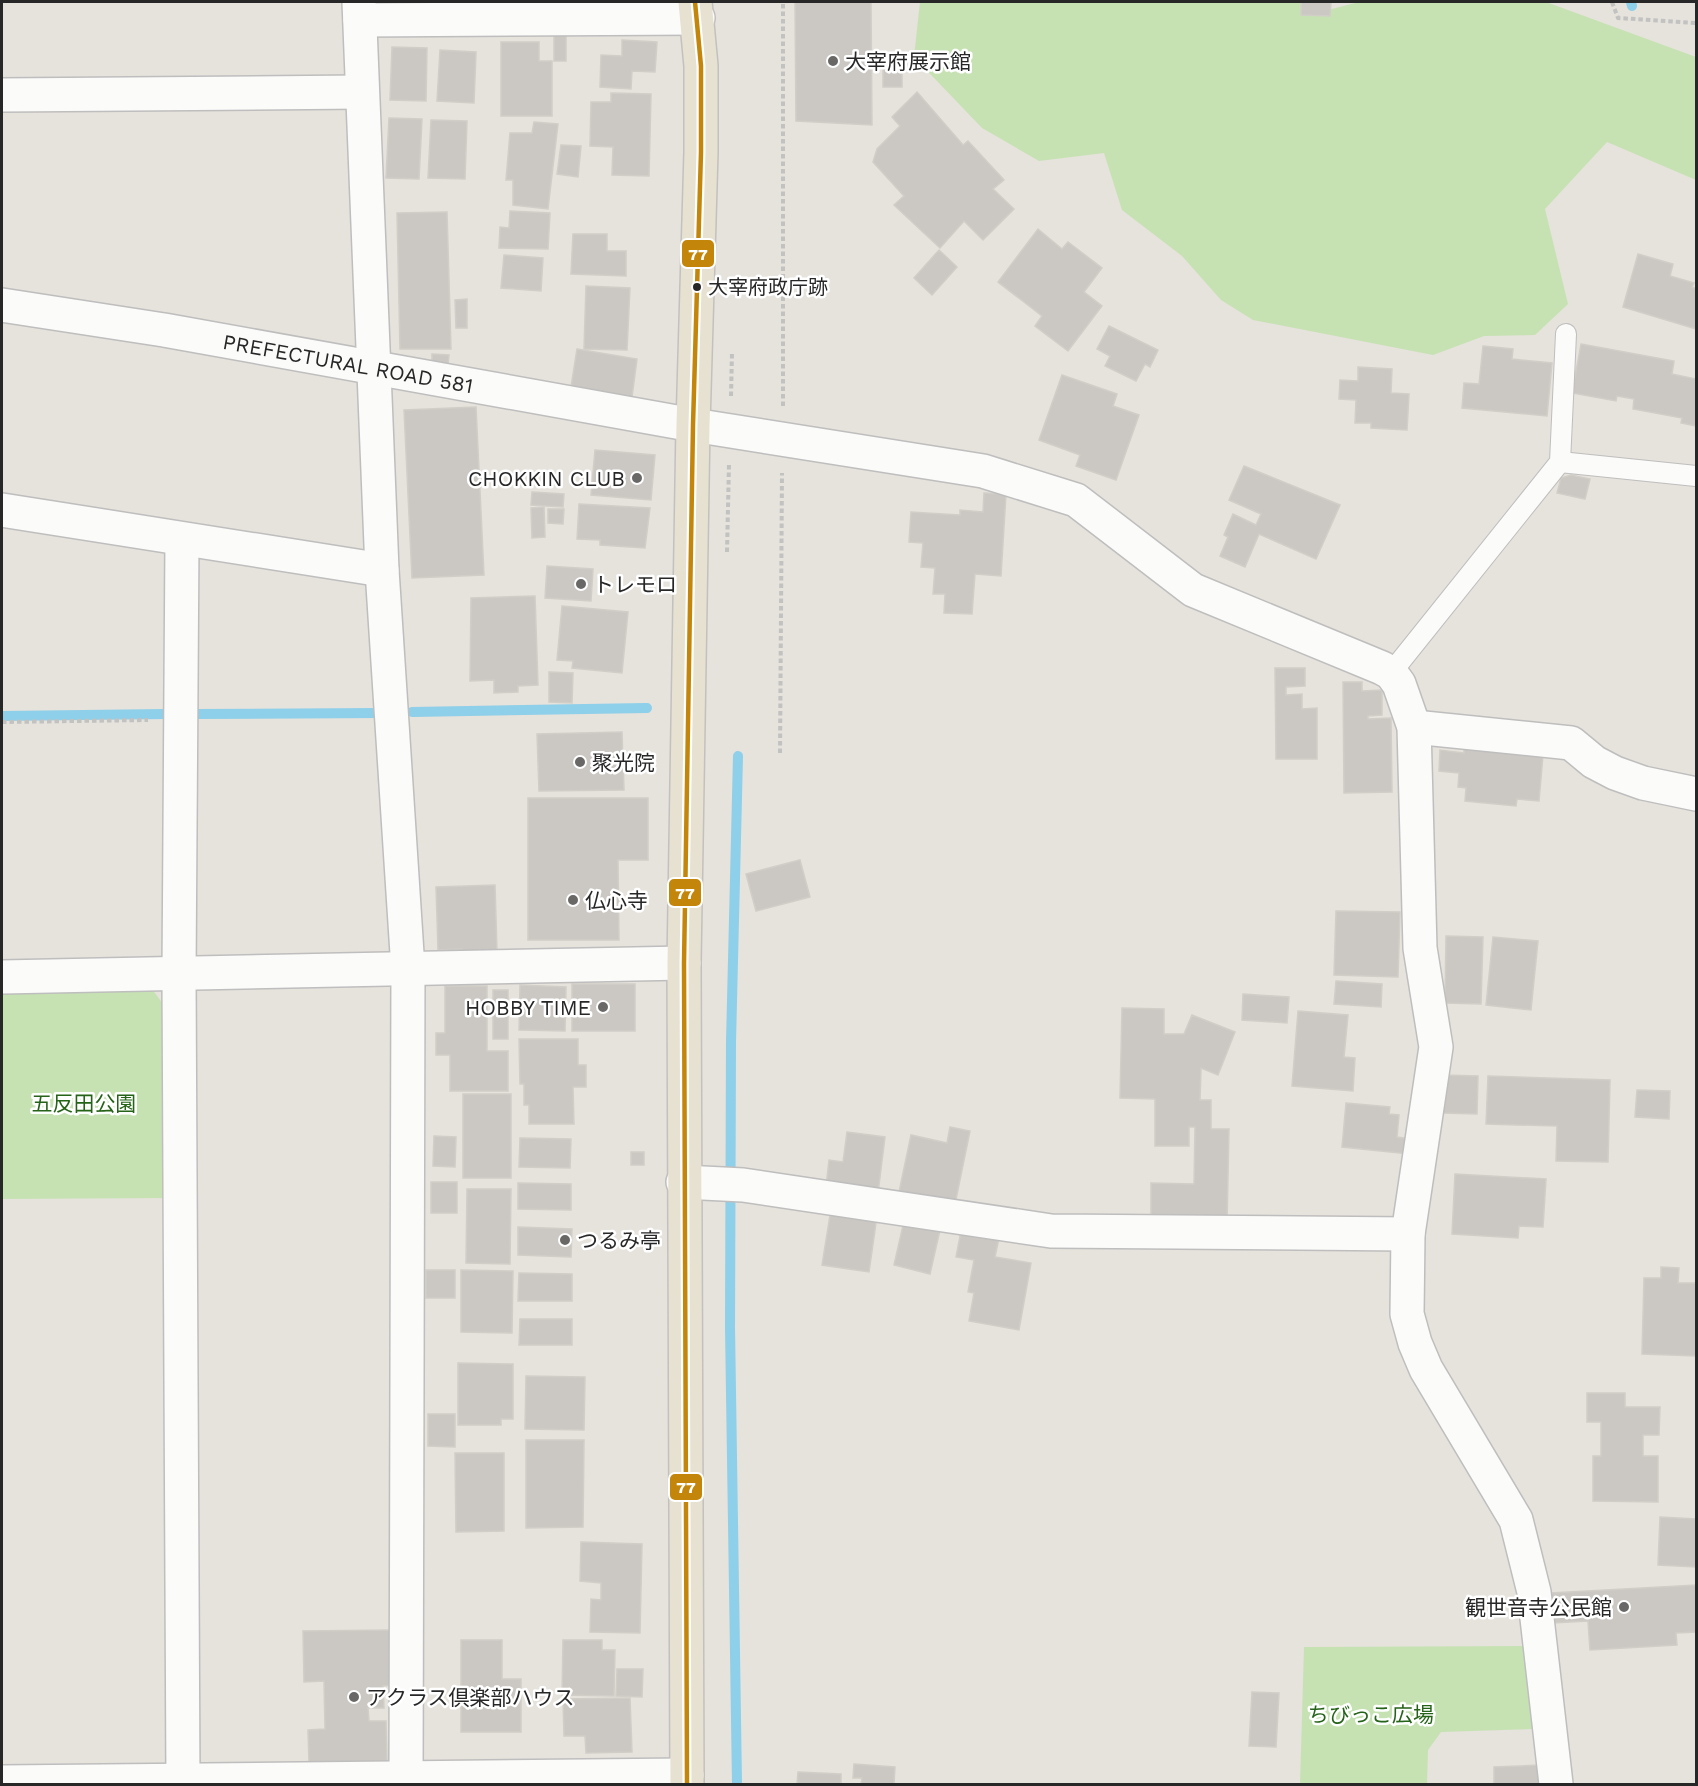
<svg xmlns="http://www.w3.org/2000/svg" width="1698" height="1786" viewBox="0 0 1698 1786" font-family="'Work Sans','Noto Sans JP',sans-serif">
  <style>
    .green { fill: #c6e2b3 }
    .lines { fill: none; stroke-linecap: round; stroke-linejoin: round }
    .stream { stroke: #8ecfe9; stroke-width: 10 }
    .building { fill: #cbc8c3; stroke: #d1cec8; stroke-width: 1.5 }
    .service-casing { stroke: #bfbebe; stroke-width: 22 }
    .minor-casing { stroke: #bfbebe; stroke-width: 36 }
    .secondary-casing { stroke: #bfbebe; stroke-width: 36 }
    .primary-casing { stroke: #c3c1bf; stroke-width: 36 }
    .path { stroke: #c2c2c1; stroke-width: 4; stroke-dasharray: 4.5 3; stroke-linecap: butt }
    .service { stroke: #fbfbfa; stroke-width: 20 }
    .minor { stroke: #fbfbfa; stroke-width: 33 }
    .secondary { stroke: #fbfbfa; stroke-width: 33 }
    .primary { stroke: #e6e1d1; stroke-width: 33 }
    .bus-1-casing { stroke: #fff; stroke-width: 9 }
    .bus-1 { stroke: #c3860a; stroke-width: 4.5 }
    .poi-dot { fill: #6a6866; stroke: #fff; stroke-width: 2 }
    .bus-dot { fill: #272727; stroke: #fff; stroke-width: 2 }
    .labels { text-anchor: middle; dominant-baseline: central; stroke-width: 5; stroke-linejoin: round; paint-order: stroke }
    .bus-label { font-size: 20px; fill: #272727; stroke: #fff; text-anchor: start }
    .poi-label { font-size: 21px; fill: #272727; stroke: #fff; text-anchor: start }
    .street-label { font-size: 21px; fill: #272727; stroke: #fff }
    .park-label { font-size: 21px; fill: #256318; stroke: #fff }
    .line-badge { stroke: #fff; stroke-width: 2 }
    .badge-label { font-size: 16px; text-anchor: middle; font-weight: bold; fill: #fff }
  </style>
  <rect width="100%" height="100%" fill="#e6e2dc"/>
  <g class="green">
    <path d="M920 2H1303L1328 10 1359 2H1546L1696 57V180L1607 142 1545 209 1568 304 1535 335 1484 336 1433 355 1253 320 1221 300 1182 256 1122 210 1104 153 1039 161 982 128 914 57Z"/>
    <path d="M2 989H152L166 1008V1198L2 1199Z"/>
    <path d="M1528 1646 1534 1729 1441 1732 1428 1750 1427 1784H1300L1304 1647Z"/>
  </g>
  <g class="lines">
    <g class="stream">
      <path d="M1631 2 1632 6"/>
      <path d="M412 712 647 708"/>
      <path d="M195 714 380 713"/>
      <path d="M2 716 166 714"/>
      <path d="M737 1784 730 1327 731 1042 738 756"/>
    </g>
  </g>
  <g class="building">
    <path d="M795 2H871L872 125 796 121Z"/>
    <path d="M1301 2H1331L1330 16 1301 15Z"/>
    <rect x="554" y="35" width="12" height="26"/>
    <path d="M622 40 657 42 655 72 632 71 631 89 600 87 601 55 622 56Z"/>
    <path d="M501 42H539V61H552V116H501Z"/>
    <path d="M392 47 427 48 426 101 390 100Z"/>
    <path d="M440 50 476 52 474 103 437 101Z"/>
    <rect x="883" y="60" width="19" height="27"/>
    <path d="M917 92 963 145 968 141 1004 180 993 189 1014 209 983 240 964 221 940 248 894 205 904 196 873 162 877 149 900 126 892 117Z"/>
    <path d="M611 93 651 94 649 176 612 175 613 147 590 146 591 102H611Z"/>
    <path d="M389 118 422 119 419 179 386 178Z"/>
    <path d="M431 120 467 121 465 179 428 178Z"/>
    <path d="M534 122 558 124 548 209 513 205V180H506L510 133H532Z"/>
    <path d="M561 145 581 146 578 177 557 174Z"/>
    <path d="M510 211 550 213 548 249 499 248 500 227 509 228Z"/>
    <path d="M447 212 451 349H400L397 213Z"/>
    <path d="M1038 229 1062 249 1068 242 1102 268 1084 292 1102 306 1068 351 1035 326 1042 316 998 282Z"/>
    <path d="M573 234H607V251H626V276L571 274Z"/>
    <path d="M939 250 957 267 932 295 914 278Z"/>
    <path d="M1638 254 1673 264 1670 276 1694 283 1692 287 1696 289V329L1623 307Z"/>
    <path d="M504 255 543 258 541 291 501 288Z"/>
    <path d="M586 286 630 288 627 350 584 349Z"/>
    <path d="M467 299V328H456L455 300Z"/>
    <path d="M1109 326 1158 350 1150 367 1145 364 1136 381 1105 366 1110 356 1097 349Z"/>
    <path d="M1581 344 1674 361 1672 374 1696 379V426L1681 423 1682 418 1633 409 1634 399 1617 396 1616 401 1572 393Z"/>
    <path d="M1483 346 1513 349 1512 359 1552 363 1547 416 1462 408 1464 383 1479 384Z"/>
    <path d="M577 349 637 359 632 397 571 387Z"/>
    <path d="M432 354 449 355 448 365 432 364Z"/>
    <path d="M1358 367 1392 369 1391 393 1409 394 1407 430 1371 428V423H1355L1356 400 1339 399 1340 380 1358 381Z"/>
    <path d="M1062 375 1117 394 1113 406 1139 415 1116 480 1076 466 1080 455 1039 440Z"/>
    <path d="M476 407 484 575 412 578 404 410Z"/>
    <path d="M595 450 655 455 651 500 591 495Z"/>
    <path d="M1244 466 1340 505 1316 559 1259 534 1245 567 1220 556 1228 537 1224 535 1233 514 1256 525 1261 514 1229 500Z"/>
    <path d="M1571 475 1590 479 1585 499 1557 493 1561 478Z"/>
    <path d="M532 492 564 494 563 507 531 505Z"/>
    <path d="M984 493 1006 494 1001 576 975 574 972 614 944 613 945 594H933L935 568 921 567 923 543 909 542 911 512 960 515V510L983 512Z"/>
    <path d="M579 504 650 508 645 548 600 545V540L577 539Z"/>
    <path d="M544 507 545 537 532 538 531 508Z"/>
    <path d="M548 509H564L563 524 548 523Z"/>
    <path d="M547 566 593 569 591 601 545 598Z"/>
    <path d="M535 596 538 685 518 686V692L494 693V680L470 681 471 598Z"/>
    <path d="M562 606 628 612 622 673 572 668 573 661 557 660Z"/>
    <path d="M1275 668H1305V686L1286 687V695L1302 694V709L1317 708V759H1276Z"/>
    <path d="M549 672 573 673 572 703 549 702Z"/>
    <path d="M1343 682H1362V691L1382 690V715L1368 716V719L1391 718 1392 792 1344 793Z"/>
    <path d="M622 732 624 790 539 791 537 734Z"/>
    <path d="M1464 747 1543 755 1539 801 1517 799 1516 806 1465 801 1466 788 1458 787 1459 773 1439 771 1440 750 1464 753Z"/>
    <path d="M528 798H648V860H618L619 940H528Z"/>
    <path d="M800 860 810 897 756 911 746 874Z"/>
    <path d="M495 885 497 952 462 954V949L438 950 436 887Z"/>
    <path d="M1336 911 1400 912 1398 977 1334 975Z"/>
    <path d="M1446 936 1483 937 1481 1004 1445 1003Z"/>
    <path d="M1493 937 1538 941 1531 1010 1486 1005Z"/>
    <path d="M1336 981 1382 984 1381 1007 1334 1004Z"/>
    <rect x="572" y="984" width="63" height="47"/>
    <path d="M520 985 566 987 565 1031 519 1030Z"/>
    <path d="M445 986H487V1051H508V1091H450V1055H436V1033H445Z"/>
    <rect x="493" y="990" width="15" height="49"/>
    <path d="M1243 994 1289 997 1287 1023 1242 1020Z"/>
    <path d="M1122 1008 1164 1009V1034H1184L1192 1015 1235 1032 1218 1075 1201 1068 1200 1100H1211V1129H1229L1227 1223 1151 1222V1183L1194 1184 1195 1127H1189V1146H1155V1099L1120 1098Z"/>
    <path d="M1298 1011 1348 1015 1344 1057 1355 1058 1353 1091 1292 1086Z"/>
    <path d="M519 1039H578V1065H586V1087H573L574 1124H529V1105H524V1084H520Z"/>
    <path d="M1443 1075 1478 1076 1477 1114 1442 1113Z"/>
    <path d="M1488 1076 1610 1080 1608 1162 1556 1161 1557 1126 1486 1124Z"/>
    <path d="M1637 1090 1670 1091 1669 1119 1635 1117Z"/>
    <rect x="463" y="1094" width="48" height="84"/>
    <path d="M1346 1103 1390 1107 1389 1114 1399 1115 1397 1137 1410 1139 1409 1154 1342 1147Z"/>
    <path d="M950 1127 970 1131 954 1209 898 1197 911 1135 947 1143Z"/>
    <path d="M847 1132 885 1137 878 1193 826 1187 829 1160 843 1162Z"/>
    <path d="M434 1136 456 1137 455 1167 433 1166Z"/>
    <path d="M520 1138 571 1139 570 1168 519 1167Z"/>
    <rect x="631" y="1152" width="13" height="13"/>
    <path d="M1455 1174 1546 1179 1543 1227 1519 1226 1518 1238 1452 1234Z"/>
    <rect x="431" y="1182" width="26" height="31"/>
    <path d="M518 1183 571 1184V1210L518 1209Z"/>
    <path d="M467 1189H511L510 1264 466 1263Z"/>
    <path d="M831 1209 877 1216 869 1272 822 1265Z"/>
    <path d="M904 1221 940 1230 930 1274 894 1265Z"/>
    <path d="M962 1226 1000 1233 995 1257 1031 1263 1019 1330 969 1321 974 1293 968 1292 974 1260 956 1257Z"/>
    <path d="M518 1227 572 1229 571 1257 518 1255Z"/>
    <path d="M1661 1267 1679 1268 1678 1283H1696V1356L1642 1354 1644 1278H1661Z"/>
    <rect x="426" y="1270" width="29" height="28"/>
    <path d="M461 1270 513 1271 512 1333 461 1332Z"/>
    <path d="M519 1273 572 1274V1301H518Z"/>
    <path d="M520 1319H572V1345H519Z"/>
    <path d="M458 1363 513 1364V1419H501V1425H458Z"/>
    <path d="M526 1376 585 1377 584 1430 525 1429Z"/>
    <path d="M1587 1393H1625V1407H1660L1659 1435H1643V1456H1658V1502L1593 1501V1456H1601V1422H1587Z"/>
    <path d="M428 1414H455V1447L428 1446Z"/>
    <path d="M526 1440H584L583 1527 526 1528Z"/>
    <path d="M455 1453H504V1531L456 1532Z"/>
    <path d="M1660 1517 1696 1519V1567L1658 1565Z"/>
    <path d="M581 1542 642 1544 640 1633 590 1632 591 1599 601 1600V1583L580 1581Z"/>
    <path d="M1696 1585V1632L1676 1633 1677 1645 1590 1650 1588 1621 1553 1623 1551 1593Z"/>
    <path d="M393 1630 394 1685 383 1686 384 1708H368L369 1721H386L387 1762 309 1763 308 1730 325 1729 324 1681 304 1682 303 1631Z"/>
    <path d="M461 1640H502V1679H521V1732H461Z"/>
    <path d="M563 1640H602V1650H615L614 1696 562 1695Z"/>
    <path d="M617 1669H643L642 1697 616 1696Z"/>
    <path d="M1252 1692 1279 1693 1276 1747 1249 1746Z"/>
    <path d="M630 1698 632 1752 586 1753 585 1736H564L563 1699Z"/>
    <path d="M854 1764 895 1767 894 1784H861L862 1778H853Z"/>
    <path d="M1541 1765V1784H1494V1767Z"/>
    <path d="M798 1772 841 1774V1784H797Z"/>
  </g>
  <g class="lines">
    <g class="service-casing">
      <g id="service">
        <path d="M1560 462 1696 476"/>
        <path d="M1391 673 1560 462 1566 334"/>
      </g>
    </g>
    <g class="minor-casing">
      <g id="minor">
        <path d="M359 2 382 570 408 969 406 1784"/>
        <path d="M360 20 698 18"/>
        <path d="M2 95 362 92"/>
        <path d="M693 425 983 471 1076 500 1193 590 1382 668 1391 673 1399 684 1414 727 1420 948 1436 1047 1408 1234 1407 1314 1415 1343 1426 1369 1516 1520 1534 1592 1556 1784"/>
        <path d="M2 510 382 570"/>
        <path d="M182 540 179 974 183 1784"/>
        <path d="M1414 727 1571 743 1594 762 1615 773 1643 783 1696 794"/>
        <path d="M2 977 684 963"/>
        <path d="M683 1182 743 1185 1051 1231 1408 1234"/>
        <path d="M2 1782 687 1775"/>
      </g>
    </g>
    <g class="secondary-casing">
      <g id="secondary">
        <path id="s1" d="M2 305 164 330 693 425"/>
      </g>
    </g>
    <g class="primary-casing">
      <path id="primary" d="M687 1784 684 963 693 425 701 152V66L695 2"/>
    </g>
    <g class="path">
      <path d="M1612 2 1618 18 1696 23"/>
      <path d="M731 396 732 353"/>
      <path d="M783 406V2"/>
      <path d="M727 552 729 464"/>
      <path d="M2 722 148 720"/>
      <path d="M780 753 782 473"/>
    </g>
    <use href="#service" class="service"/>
    <use href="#minor" class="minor"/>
    <use href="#secondary" class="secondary"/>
    <use href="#primary" class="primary"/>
    <g class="bus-1-casing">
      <path id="bus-1" d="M687 1784 684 963 693 425 701 152V66L695 2"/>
    </g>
    <use href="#bus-1" class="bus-1"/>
  </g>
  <g class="poi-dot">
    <circle cx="833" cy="61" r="6"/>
    <circle cx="637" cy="478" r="6"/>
    <circle cx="581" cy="584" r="6"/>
    <circle cx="580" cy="762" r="6"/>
    <circle cx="573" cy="900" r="6"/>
    <circle cx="603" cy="1007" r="6"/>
    <circle cx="565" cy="1240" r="6"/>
    <circle cx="1624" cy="1607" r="6"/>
    <circle cx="354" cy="1697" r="6"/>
  </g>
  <circle class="bus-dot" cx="697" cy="287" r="5"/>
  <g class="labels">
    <g class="bus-label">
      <text x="708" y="287">大宰府政庁跡</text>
    </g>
    <g class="poi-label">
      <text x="845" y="61">大宰府展示館</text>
      <text x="625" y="478" text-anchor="end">CHOKKIN CLUB</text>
      <text x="593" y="584">トレモロ</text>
      <text x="592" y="762">聚光院</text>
      <text x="585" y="900">仏心寺</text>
      <text x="591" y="1007" text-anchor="end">HOBBY TIME</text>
      <text x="577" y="1240">つるみ亭</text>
      <text x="1612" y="1607" text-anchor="end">観世音寺公民館</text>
      <text x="366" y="1697">アクラス倶楽部ハウス</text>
    </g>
    <g class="street-label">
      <text stroke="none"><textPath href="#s1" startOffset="351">PREFECTURAL ROAD 581</textPath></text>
    </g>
    <g class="park-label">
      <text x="84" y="1103">五反田公園</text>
      <text x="1371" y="1714">ちびっこ広場</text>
    </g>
  </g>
  <g class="line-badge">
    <rect x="681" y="239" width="34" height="29" rx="6" fill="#c3860a"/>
    <rect x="668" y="878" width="34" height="29" rx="6" fill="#c3860a"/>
    <rect x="669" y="1473" width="34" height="28" rx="6" fill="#c3860a"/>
  </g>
  <g class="badge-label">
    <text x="698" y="260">77</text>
    <text x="685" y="899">77</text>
    <text x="686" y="1493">77</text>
  </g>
  <rect width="1698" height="1786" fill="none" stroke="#272727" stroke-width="6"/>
</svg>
